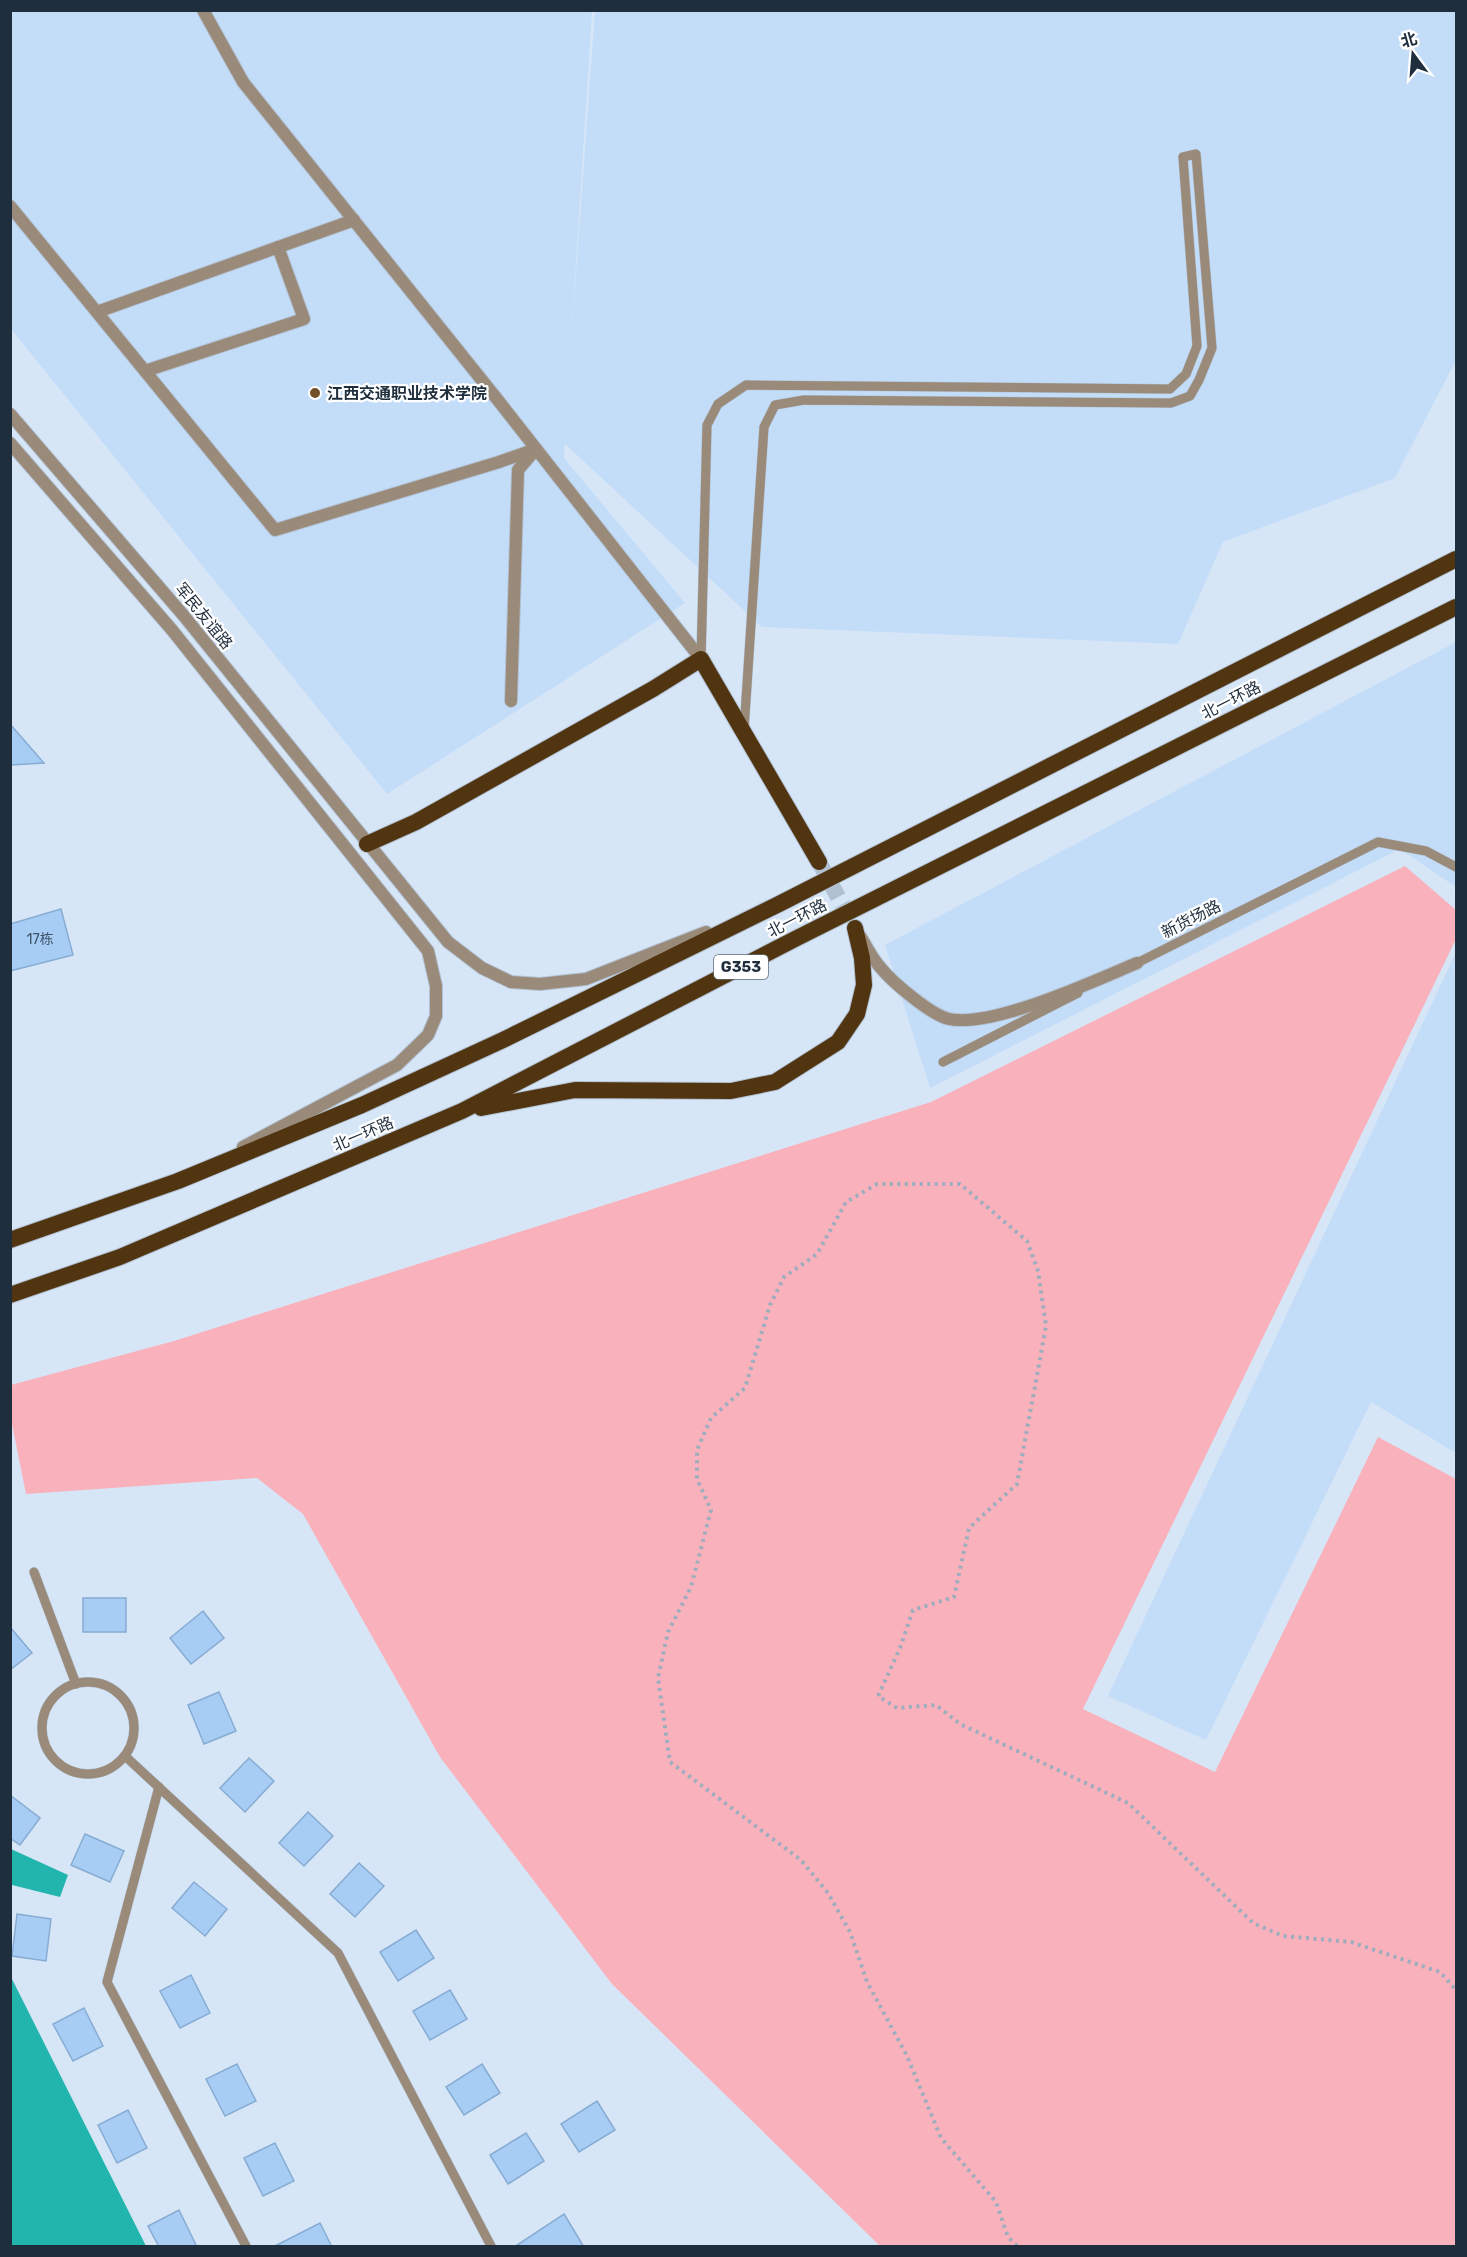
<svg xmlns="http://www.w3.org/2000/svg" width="1467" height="2257" viewBox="0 0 1467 2257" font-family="Rubik,'Noto Sans SC',sans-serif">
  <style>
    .built { fill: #c3ddf9 }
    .green { fill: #f9b1bb }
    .water { fill: #22b5ae }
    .building { fill: #a7cdf5; stroke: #87acd3; stroke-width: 1.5 }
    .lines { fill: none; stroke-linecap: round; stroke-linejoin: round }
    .trunk-tunnel { stroke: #b2c1d2; stroke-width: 16; stroke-dasharray: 16 8; stroke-linecap: butt }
    .service-casing { stroke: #b2c1d2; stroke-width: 10 }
    .minor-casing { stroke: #b2c1d2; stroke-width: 14 }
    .tertiary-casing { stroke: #b2c1d2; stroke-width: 14 }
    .trunk-casing { stroke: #b2c1d2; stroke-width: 18 }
    .path { stroke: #9eadbe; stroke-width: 4; stroke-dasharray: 3 4.5; stroke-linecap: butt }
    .service { stroke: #9a8a79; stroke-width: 9 }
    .minor { stroke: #9a8a79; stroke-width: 12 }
    .tertiary { stroke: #9a8a79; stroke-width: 12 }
    .trunk { stroke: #513511; stroke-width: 16 }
    .poi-dot { fill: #725028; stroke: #fff; stroke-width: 2 }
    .labels { text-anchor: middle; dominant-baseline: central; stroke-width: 4.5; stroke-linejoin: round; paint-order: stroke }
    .number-label { font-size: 14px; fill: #41566b }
    .shield { fill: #fff; stroke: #626d77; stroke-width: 1.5 }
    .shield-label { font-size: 15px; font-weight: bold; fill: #1f2e3d }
    .poi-label { font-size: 16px; font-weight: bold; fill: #1f2e3d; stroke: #fff; text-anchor: start }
    .street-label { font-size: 16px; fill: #1f2e3d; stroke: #fff }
  </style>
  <rect width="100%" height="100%" fill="#d7e6f7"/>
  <g class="built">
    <path d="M10 11H592L571 342 595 11H1456V360L1395 478 1223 542 1178 644 762 627 565 444 564 458 685 603 387 794 11 329Z"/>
    <path d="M1456 642V887L1400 849 930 1088 885 945Z"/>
    <path d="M1456 952V1453L1371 1402 1206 1740 1108 1696Z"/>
  </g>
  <path class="green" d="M1405 866 1456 910V939L1083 1709 1215 1772 1378 1437 1456 1479V2246H880L612 1984 440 1757 303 1514 257 1478 26 1494 11 1419V1385L174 1341 931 1102Z"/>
  <g class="water">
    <path d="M11 1849 68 1875 60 1897 12 1885 11 1890Z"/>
    <path d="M10 1977H11L146 2246H11Z"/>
  </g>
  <g class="building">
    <path d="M10 724 44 763 10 765Z"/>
    <path d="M61 909 73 955 10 971V924Z"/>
    <rect x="83" y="1598" width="43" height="34"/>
    <path d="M203 1611 224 1638 191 1664 170 1638Z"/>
    <path d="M10 1627 32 1653 10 1670Z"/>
    <path d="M219 1692 236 1731 204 1744 188 1705Z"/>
    <path d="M249 1758 274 1781 245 1812 220 1788Z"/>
    <path d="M10 1795 40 1818 20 1845 10 1838Z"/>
    <path d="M308 1812 333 1836 304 1866 279 1843Z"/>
    <path d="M85 1834 124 1851 110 1882 71 1865Z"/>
    <path d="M359 1863 384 1886 355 1917 330 1894Z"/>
    <path d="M194 1882 227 1909 205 1936 172 1908Z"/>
    <path d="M17 1914 51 1919 46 1961 12 1956Z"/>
    <path d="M416 1930 434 1958 398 1981 380 1952Z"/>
    <path d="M191 1975 210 2013 180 2028 160 1991Z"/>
    <path d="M450 1990 467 2019 430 2040 413 2011Z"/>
    <path d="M84 2008 103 2046 73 2061 53 2024Z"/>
    <path d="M237 2064 256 2101 225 2116 206 2079Z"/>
    <path d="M482 2064 500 2093 464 2115 446 2087Z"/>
    <path d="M597 2101 615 2130 579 2152 561 2124Z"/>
    <path d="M128 2110 147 2148 117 2163 98 2125Z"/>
    <path d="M526 2133 544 2161 508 2184 490 2155Z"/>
    <path d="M275 2143 294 2181 263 2196 244 2158Z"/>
    <path d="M179 2210 197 2247H159L148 2226Z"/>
    <path d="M564 2214 584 2247H514Z"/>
    <path d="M320 2223 332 2247H273Z"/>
  </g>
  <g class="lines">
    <path class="trunk-tunnel" d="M819 862 853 924"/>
    <g class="service-casing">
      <g id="service">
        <path d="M701 659 707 425 718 404 746 385 1170 389 1186 374 1197 346 1183 157 1196 154 1212 348 1199 380 1190 396 1171 403 804 400 775 405 764 427 744 730"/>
        <path d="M1133 965 1378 842 1426 851 1456 867"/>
        <path d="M943 1062 1078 993"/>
        <path d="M34 1572 76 1684"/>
        <circle cx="88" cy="1728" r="46"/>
        <path d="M125 1756 338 1953 491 2246"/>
        <path d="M159 1787 107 1982 246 2246"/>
      </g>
    </g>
    <g class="minor-casing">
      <g id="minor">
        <path d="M203 10 243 82 497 399 701 659"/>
        <path d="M10 206 275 530 499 462 536 449 518 470 511 701"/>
        <path d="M97 312 354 220"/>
        <path d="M145 371 304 319 278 247"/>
      </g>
    </g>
    <g class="tertiary-casing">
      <g id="tertiary">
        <path d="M10 414 184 616 448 942 482 968 511 982 540 984 586 979 706 932"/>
        <path d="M10 443 172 630 428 951 436 986V1016L428 1035 397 1065 243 1147"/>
        <path d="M860 936C867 947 872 958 880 967 892 982 931 1015 949 1019 993 1028 1094 981 1137 963"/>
      </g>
    </g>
    <g class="trunk-casing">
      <g id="trunk">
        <path d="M367 844 416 822 653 689 701 659 819 862"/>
        <path d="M481 1108 575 1090 731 1091 775 1082 838 1042 857 1014 864 985 862 958 855 928"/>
        <path d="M10 1240 178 1181 362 1105 503 1040 779 904 1456 559"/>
        <path d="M10 1295 120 1257 462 1111 797 938 1456 607"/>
      </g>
    </g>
    <path class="path" d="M1017 2246 1008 2237 996 2202 941 2138 907 2056 867 1982 850 1932 828 1893 801 1860 670 1762 658 1678 668 1632 691 1587 711 1510 697 1479V1450L711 1418 745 1388 770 1305 784 1277 817 1254 846 1202 877 1184H960L1027 1241 1038 1271 1046 1326 1017 1484 969 1528 954 1597 913 1610 900 1648 878 1696 897 1708 936 1705 960 1724 1128 1803 1253 1923 1283 1936 1351 1942 1440 1972 1456 1990"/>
    <use href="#service" class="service"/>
    <use href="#minor" class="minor"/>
    <use href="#tertiary" class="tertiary"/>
    <use href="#trunk" class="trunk"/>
  </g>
  <circle class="poi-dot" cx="315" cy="393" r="6"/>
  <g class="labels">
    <g class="number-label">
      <text x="40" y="939">17栋</text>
    </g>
    <rect class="shield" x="714" y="955" width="54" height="24" rx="4.5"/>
    <g class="shield-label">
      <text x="741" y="967">G353</text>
    </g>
    <g class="poi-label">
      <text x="327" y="393">江西交通职业技术学院</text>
    </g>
    <g class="street-label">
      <text transform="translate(204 616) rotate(51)">军民友谊路</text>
      <text transform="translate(1231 700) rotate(-27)">北一环路</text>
      <text transform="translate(797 918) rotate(-27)">北一环路</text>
      <text transform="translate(1191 919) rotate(-27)">新货场路</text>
      <text transform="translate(363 1134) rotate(-23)">北一环路</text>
    </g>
  </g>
  <rect width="1467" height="2257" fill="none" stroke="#1f2e3d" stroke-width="24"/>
  <g transform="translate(1413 54) rotate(344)" stroke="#ffffff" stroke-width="4.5" paint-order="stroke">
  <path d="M0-4.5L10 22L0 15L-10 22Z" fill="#1f2e3d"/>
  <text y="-9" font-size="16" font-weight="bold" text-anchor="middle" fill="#1f2e3d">北</text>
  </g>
</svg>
